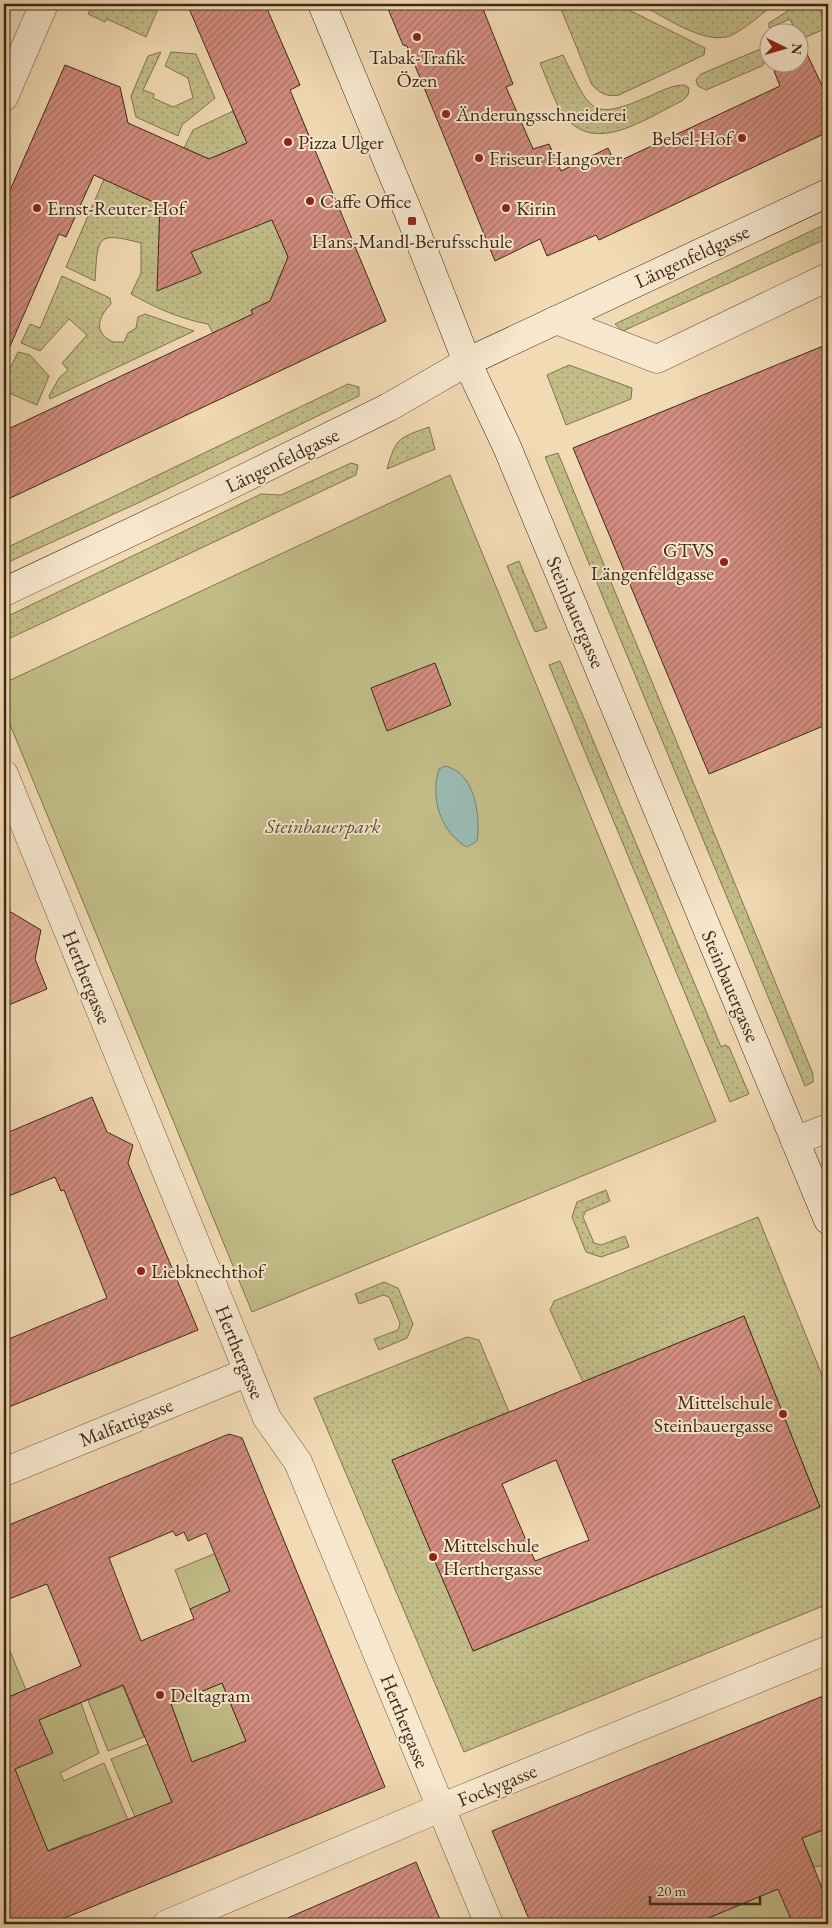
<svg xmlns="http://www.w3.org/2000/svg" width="832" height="1928" viewBox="0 0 832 1928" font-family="'EB Garamond',serif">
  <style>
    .grass { fill: url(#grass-dots); stroke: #807450 }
    .green { fill: #c2bd87; stroke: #807450 }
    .water { fill: #9bbab0; stroke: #758074 }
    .building { fill: url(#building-hatch); stroke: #3d2a19; fill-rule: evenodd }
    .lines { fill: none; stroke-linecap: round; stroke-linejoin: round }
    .street-casing { stroke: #6a5640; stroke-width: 29 }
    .secondary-casing { stroke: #3d2a19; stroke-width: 29 }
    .street { stroke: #f7e7ce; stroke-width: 28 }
    .secondary { stroke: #f7e7ce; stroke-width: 28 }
    .poi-dot { fill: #8f2418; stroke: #f7e7ce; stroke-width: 2 }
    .labels { text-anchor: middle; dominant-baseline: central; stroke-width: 4; stroke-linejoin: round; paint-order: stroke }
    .poi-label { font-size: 20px; fill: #3d2a19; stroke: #f7e7ce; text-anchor: start }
    .street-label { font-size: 20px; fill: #3d2a19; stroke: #f7e7ce }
    .park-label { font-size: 20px; font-style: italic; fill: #5e4f34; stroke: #f7e7ce }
  </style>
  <defs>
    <pattern id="grass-dots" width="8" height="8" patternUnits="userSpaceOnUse" patternTransform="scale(1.25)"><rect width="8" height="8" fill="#c2bd87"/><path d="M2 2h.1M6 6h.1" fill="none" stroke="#9f9a6e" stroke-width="1.8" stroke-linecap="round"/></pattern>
    <pattern id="building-hatch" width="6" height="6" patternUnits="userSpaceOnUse" patternTransform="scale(1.25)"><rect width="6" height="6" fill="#d28d80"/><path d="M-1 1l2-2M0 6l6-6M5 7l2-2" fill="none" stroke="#ac7368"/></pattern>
  </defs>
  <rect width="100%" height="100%" fill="#f2dab4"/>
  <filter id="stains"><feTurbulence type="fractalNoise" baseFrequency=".004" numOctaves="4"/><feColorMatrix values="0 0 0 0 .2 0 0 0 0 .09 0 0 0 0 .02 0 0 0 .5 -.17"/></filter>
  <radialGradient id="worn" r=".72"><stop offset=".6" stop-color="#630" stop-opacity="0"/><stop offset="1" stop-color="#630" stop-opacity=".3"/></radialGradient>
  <g class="grass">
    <path d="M92 4H160L146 37 107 19 105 22 88 14Z"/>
    <path d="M559 4H617L705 48 704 55 619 95C607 97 601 94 592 85Z"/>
    <path d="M642 4H775C762 13 749 26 734 34 710 48 668 19 645 7Z"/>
    <path d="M792 4H820L824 29 800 40V32H796L790 19 769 28V23L789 10Z"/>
    <path d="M758 50H763L766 55V61L762 66 706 90 698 86 696 80 701 74Z"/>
    <path d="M161 52 143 90 154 94 153 98 173 107 193 98 188 78 165 66 171 52 196 54 215 98 182 125 178 136 136 117 131 96 148 56Z"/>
    <path d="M563 55C591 111 589 123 652 95 663 90 673 85 685 85L689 88 688 95 682 101C642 120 588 161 558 106 551 92 546 77 540 63Z"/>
    <path d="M233 111 247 143 209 159 184 148 193 130Z"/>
    <path d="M104 179 160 205V216L262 196 296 275 282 271 275 288 279 297 251 310 253 314 213 333 208 324C180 319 156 308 131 294L141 273V243C95 231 98 237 95 281L66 267Z"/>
    <path d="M828 223V238L623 331 615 324Z"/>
    <path d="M62 276 110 298 111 304C98 317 93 333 113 342H124L128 333 136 328 138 317 145 314 194 331 50 399 49 396 59 378 68 370 62 363 87 335 69 319 40 351 21 343 30 324 40 328Z"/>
    <path d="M18 352 30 355 49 376 37 405 4 391V381Z"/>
    <path d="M569 365 632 388 631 399 566 425 547 375Z"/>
    <path d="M348 384 359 387V396L138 503 4 564V549Z"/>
    <path d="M429 427 435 449 387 469C396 437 399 438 429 427Z"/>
    <path d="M558 453 813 1074V1082L805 1086 545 457Z"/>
    <path d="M351 463 358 465 356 475 4 641V618L261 494 281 495Z"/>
    <path d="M519 561 547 628 535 632 507 566Z"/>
    <path d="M560 661 721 1047 725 1045 729 1047 749 1094 730 1102 549 665Z"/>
    <path d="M606 1190 610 1201 586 1211 583 1217 594 1243 601 1245 625 1236 629 1247 601 1257 586 1252 572 1217 577 1202Z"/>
    <path d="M758 1217 828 1390V1604L464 1752 314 1398 467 1337 479 1340 509 1412 392 1460 474 1651 820 1507 744 1316 583 1382 550 1310 554 1301Z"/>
    <path d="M384 1282 398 1288 413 1324 407 1338 379 1350 374 1339 398 1330 400 1323 389 1297 383 1295 359 1304 355 1294Z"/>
  </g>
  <g class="green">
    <path d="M450 475 716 1121 252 1312 4 710V683Z"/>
    <path d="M221 1551 240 1594 190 1609 175 1570Z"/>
    <path d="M5 1639 26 1690 4 1699V1640Z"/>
    <path d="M222 1683 246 1741 161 1774 173 1806 135 1817 111 1759 148 1744 152 1753 184 1739 171 1704Z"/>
    <path d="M123 1686 144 1737 108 1751 88 1700Z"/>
    <path d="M81 1703 99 1753 60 1773 64 1781 104 1763 128 1820 88 1840 85 1835 47 1851 13 1770 39 1720Z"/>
    <path d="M828 1828V1865L814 1867 802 1838Z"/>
    <path d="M806 1877 791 1919 793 1924H694Z"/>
  </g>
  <path class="water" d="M445 766C475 772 481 816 477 841L467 847C440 832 430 797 439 769Z"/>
  <g class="building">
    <path d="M187 4H265L300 85 290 90 386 321 4 501V431L253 314 251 310 270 301 288 257 272 220 191 252 201 273 157 291 160 205 94 175 66 237 59 234 4 360V204L65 65 120 87 128 123 209 159 247 143Z"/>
    <path d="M386 4H481L513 84 506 87 533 149 549 144 561 171 608 148 615 163 780 86 774 71 788 62H800V56L806 52 828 98V132L599 240 596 235 547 256 540 239 495 261 407 46 403 45Z"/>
    <path d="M828 344V724L709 774 573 448Z"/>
    <path d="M435 663 451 705 387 731 371 688Z"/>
    <path d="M4 908 41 930 35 959 47 989 4 1007Z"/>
    <path d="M92 1097 107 1132 133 1145 128 1163 198 1330 4 1409V1341L107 1298 64 1190 61 1191 55 1177 4 1198V1134Z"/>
    <path d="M744 1316 820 1507 473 1651 392 1460ZM556 1460 589 1540 535 1561 502 1484Z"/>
    <path d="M229 1434 242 1438 385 1787 50 1924H4V1699L81 1666 47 1584 4 1601V1527ZM173 1531 176 1536 184 1532 188 1541 206 1533 230 1591 190 1609 194 1619 141 1641 109 1558ZM222 1683 246 1741 192 1762 171 1704ZM123 1685 172 1802 48 1851 15 1769 53 1753 39 1720Z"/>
    <path d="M828 1694V1828L802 1838 828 1903V1924H793L778 1889 694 1924H531L492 1831Z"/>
    <path d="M416 1862 442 1924H274Z"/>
  </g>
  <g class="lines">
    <g class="street-casing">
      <g id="street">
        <path d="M4 97 44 4"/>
        <path d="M556 320 657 359 828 277"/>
        <path d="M4 774 267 1418 298 1462 489 1924"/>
        <path d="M795 1141 828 1128"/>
        <path d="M4 1472 248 1372"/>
        <path d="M167 1924 440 1808 828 1650"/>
      </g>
    </g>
    <g class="secondary-casing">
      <g id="secondary">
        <path d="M322 4 412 221 467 362 507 447 828 1220"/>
        <path d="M4 592 216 492 389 407 467 362 828 193"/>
      </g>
    </g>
    <use href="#street" class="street"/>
    <use href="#secondary" class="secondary"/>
  </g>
  <g class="poi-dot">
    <circle cx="417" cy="37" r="5"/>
    <circle cx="446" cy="114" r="5"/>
    <circle cx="742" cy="138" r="5"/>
    <circle cx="288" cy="142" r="5"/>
    <circle cx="479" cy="158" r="5"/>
    <circle cx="310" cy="201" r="5"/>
    <circle cx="37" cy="208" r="5"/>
    <circle cx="506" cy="208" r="5"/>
    <rect x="407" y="216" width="10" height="10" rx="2.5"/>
    <circle cx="724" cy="562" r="5"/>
    <circle cx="141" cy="1271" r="5"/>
    <circle cx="783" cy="1414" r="5"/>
    <circle cx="433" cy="1557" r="5"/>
    <circle cx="160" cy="1695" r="5"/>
  </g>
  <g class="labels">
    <g class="poi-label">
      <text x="417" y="57" text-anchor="middle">Tabak-Trafik<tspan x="417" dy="23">Özen</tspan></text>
      <text x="456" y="114">Änderungsschneiderei</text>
      <text x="732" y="138" text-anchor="end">Bebel-Hof</text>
      <text x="298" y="142">Pizza Ulger</text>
      <text x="489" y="158">Friseur Hangover</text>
      <text x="320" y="201">Caffe Office</text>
      <text x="47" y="208">Ernst-Reuter-Hof</text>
      <text x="516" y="208">Kirin</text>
      <text x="412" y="241" text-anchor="middle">Hans-Mandl-Berufsschule</text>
      <text x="714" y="550" text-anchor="end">GTVS<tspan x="714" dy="23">Längenfeldgasse</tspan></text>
      <text x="151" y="1271">Liebknechthof</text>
      <text x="773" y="1402" text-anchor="end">Mittelschule<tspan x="773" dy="23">Steinbauergasse</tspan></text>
      <text x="443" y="1545">Mittelschule<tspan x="443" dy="23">Herthergasse</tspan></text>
      <text x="170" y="1695">Deltagram</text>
    </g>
    <g class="street-label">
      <text transform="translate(692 256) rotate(-25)">Längenfeldgasse</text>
      <text transform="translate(282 460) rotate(-26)">Längenfeldgasse</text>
      <text transform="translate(576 612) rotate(67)">Steinbauergasse</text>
      <text transform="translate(87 977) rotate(68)">Herthergasse</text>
      <text transform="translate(731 986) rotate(67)">Steinbauergasse</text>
      <text transform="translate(240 1352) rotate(68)">Herthergasse</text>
      <text transform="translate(126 1422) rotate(-22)">Malfattigasse</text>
      <text transform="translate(405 1721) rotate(68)">Herthergasse</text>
      <text transform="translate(497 1785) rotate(-22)">Fockygasse</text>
    </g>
    <g class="park-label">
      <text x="323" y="826">Steinbauerpark</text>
    </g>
  </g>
  <rect width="832" height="1928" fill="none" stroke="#f2dab4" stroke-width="20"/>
  <rect x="5" y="5" width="822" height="1918" fill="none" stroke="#3d2a19" stroke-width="2.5"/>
  <rect x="10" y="10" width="812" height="1908" fill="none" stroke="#3d2a19"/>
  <g transform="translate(784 48) rotate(95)"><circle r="24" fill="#f7e7ce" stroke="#ad9b86"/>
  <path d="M0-4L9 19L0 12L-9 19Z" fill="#8f2418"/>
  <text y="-8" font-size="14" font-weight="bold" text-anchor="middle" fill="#3d2a19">N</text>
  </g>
  <path d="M650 1896v8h110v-8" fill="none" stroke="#3d2a19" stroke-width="2.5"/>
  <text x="657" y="1896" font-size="15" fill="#3d2a19" stroke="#f7e7ce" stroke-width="4" paint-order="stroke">20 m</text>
  <rect width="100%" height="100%" filter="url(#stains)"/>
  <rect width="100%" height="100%" fill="url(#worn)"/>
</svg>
